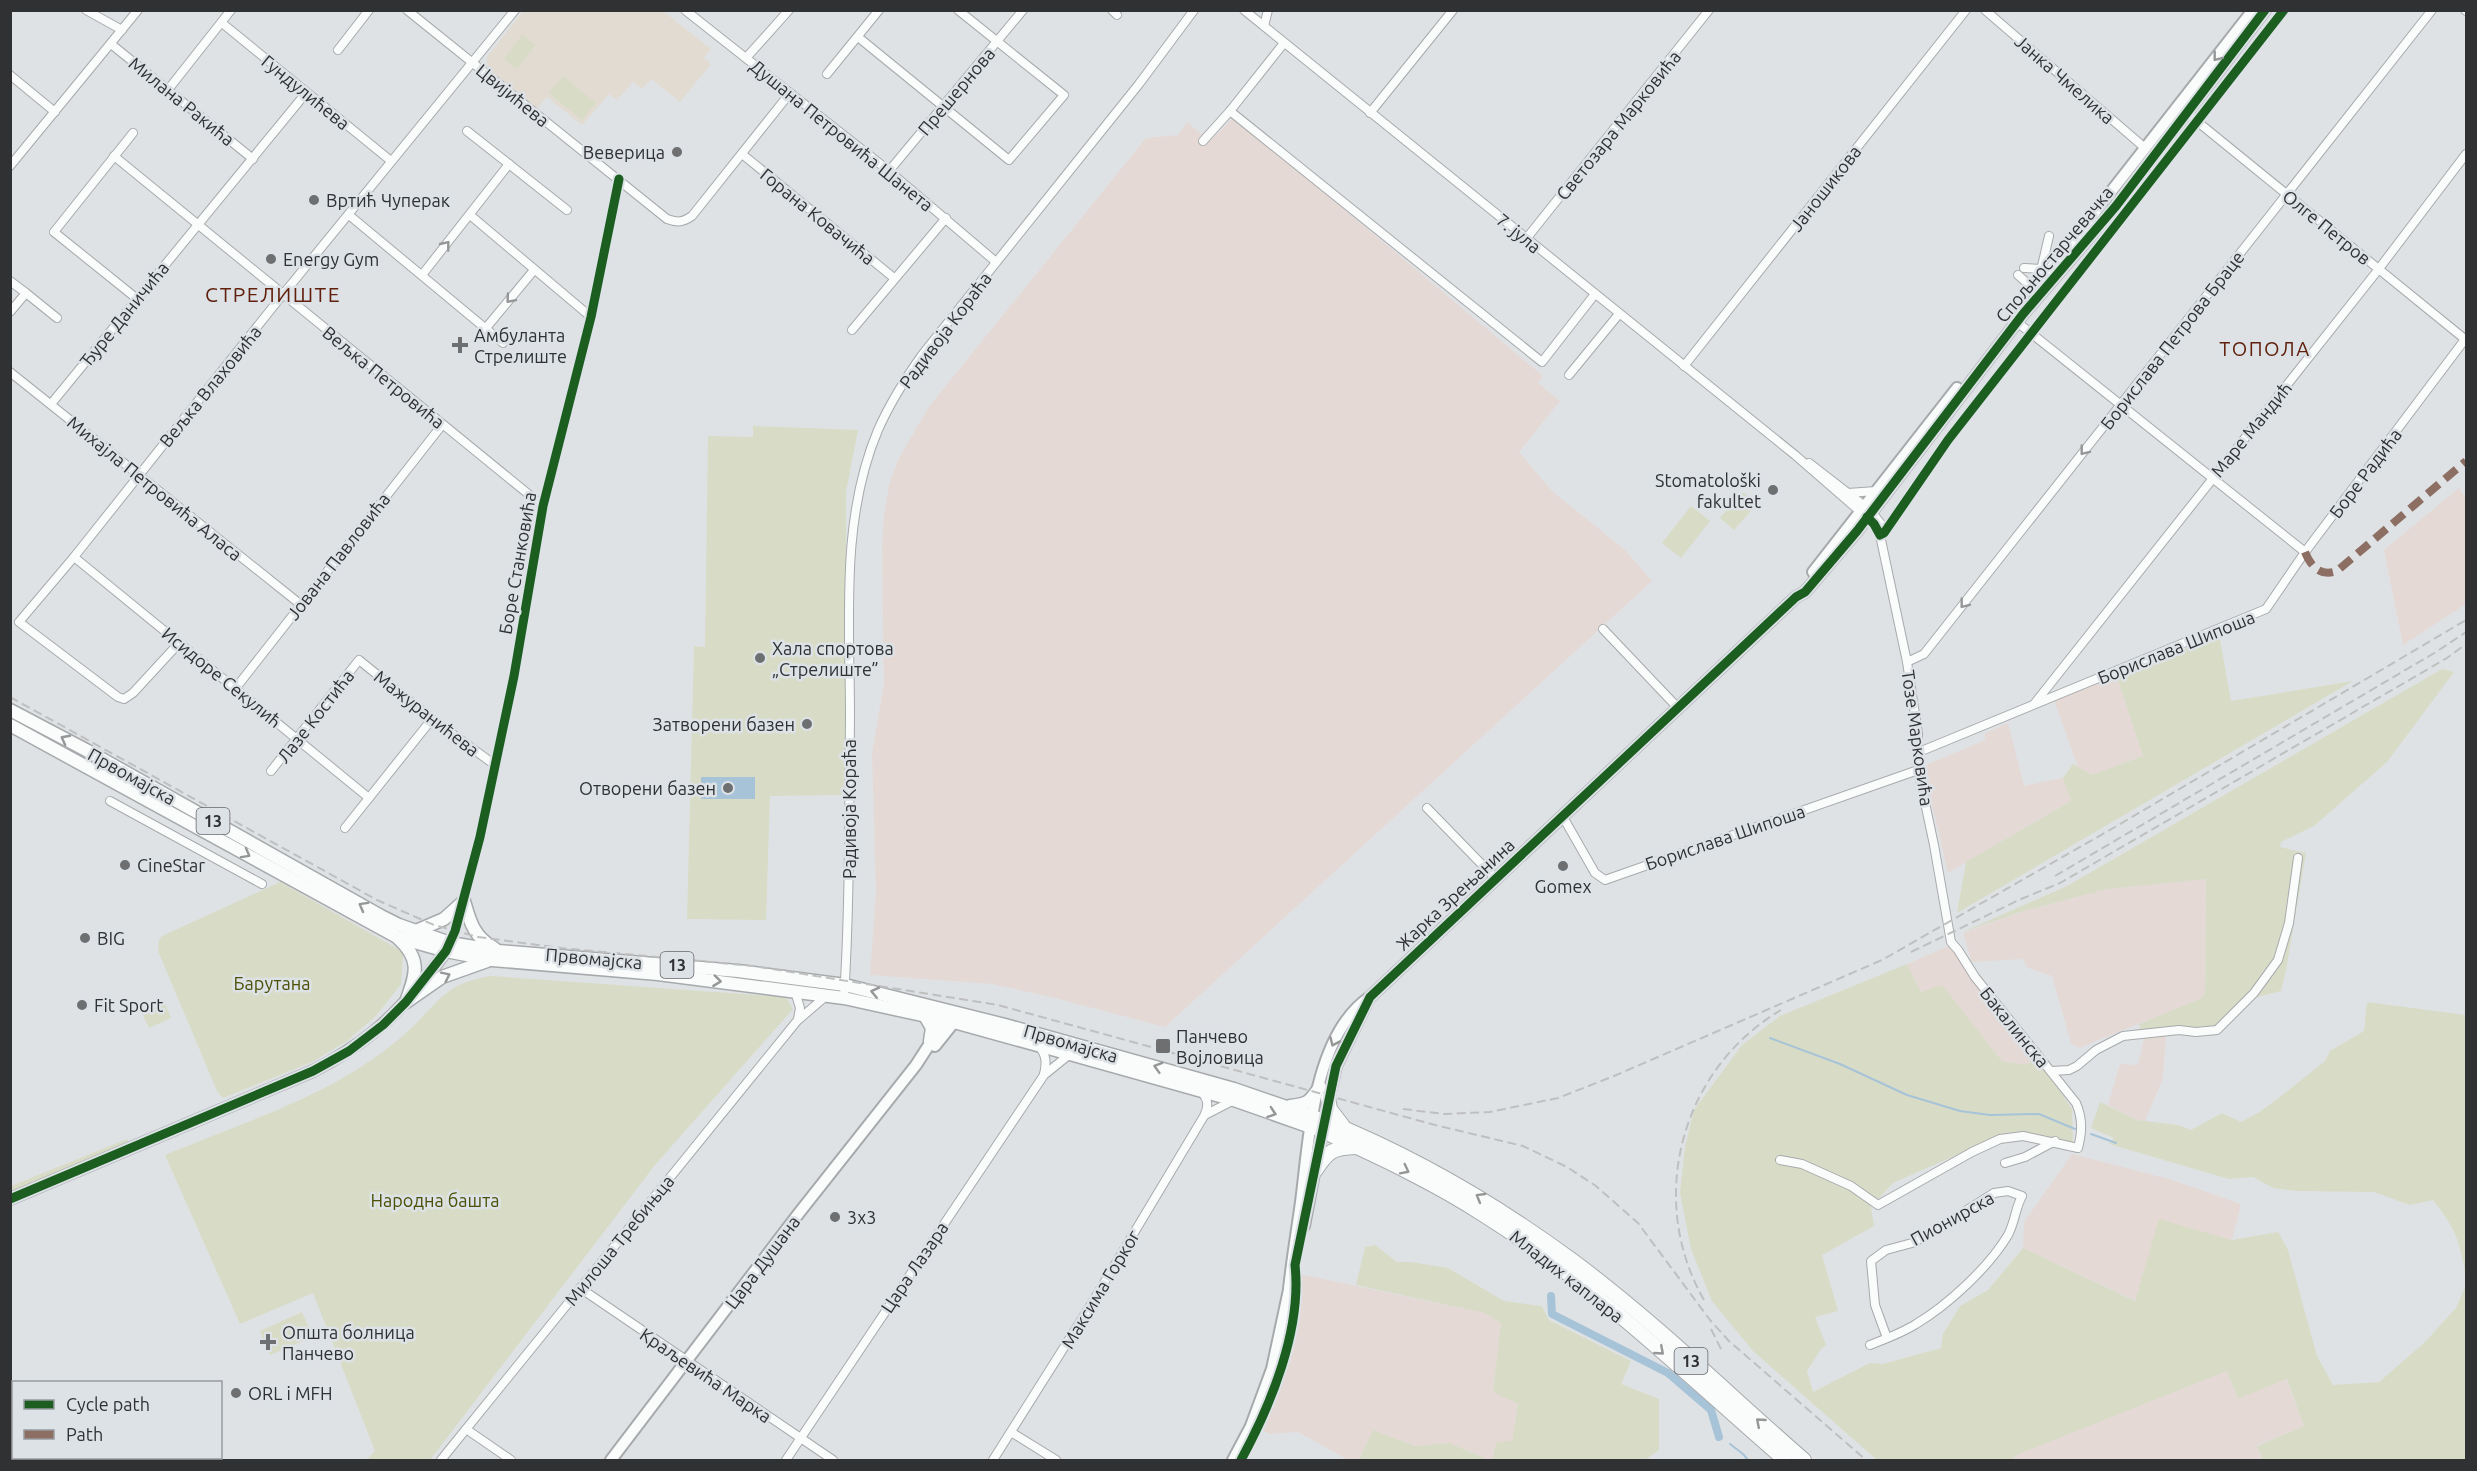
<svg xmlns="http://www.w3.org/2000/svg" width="2477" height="1471" viewBox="0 0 2477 1471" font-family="Ubuntu,sans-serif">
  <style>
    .industrial { fill: #e5d9d6 }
    .education { fill: #e2dbd2 }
    .green { fill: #d8dcc6 }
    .water { fill: #a7c3d8 }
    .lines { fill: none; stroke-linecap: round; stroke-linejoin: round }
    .stream { stroke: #a7c3d8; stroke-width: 2 }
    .canal { stroke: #a7c3d8; stroke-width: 8 }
    .minor-casing { stroke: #a7aaac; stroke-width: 10 }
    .tertiary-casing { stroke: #a7aaac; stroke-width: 14 }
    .primary-casing { stroke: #a7aaac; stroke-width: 15 }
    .trunk-casing { stroke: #a7aaac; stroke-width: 16 }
    .minor { stroke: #fafbfb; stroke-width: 8 }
    .tertiary { stroke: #fafbfb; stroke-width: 10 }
    .primary { stroke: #fafbfb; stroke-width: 12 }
    .trunk { stroke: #fafbfb; stroke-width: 14 }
    .rail { stroke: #bfbfc0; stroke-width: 2; stroke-dasharray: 9 4.5; stroke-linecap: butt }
    .quiet { stroke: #8d6e63; stroke-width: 8; stroke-dasharray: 15 8; stroke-linecap: butt }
    .cycleway-casing { stroke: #dde2e7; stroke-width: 13 }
    .cycleway { stroke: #1b5e20; stroke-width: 9 }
    .oneway { stroke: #959697 }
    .poi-dot { fill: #6d6f71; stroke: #dde2e7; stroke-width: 2 }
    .labels { text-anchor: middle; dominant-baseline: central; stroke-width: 5; stroke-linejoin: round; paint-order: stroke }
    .shield { fill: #dde2e7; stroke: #646669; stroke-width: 1.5 }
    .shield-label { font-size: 16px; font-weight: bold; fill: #303133 }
    .street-label { font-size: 18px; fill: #303133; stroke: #dde2e7 }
    .poi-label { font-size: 18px; fill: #303133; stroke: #dde2e7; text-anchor: start }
    .park-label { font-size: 18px; fill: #4c5006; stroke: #dde2e7 }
    .neighbourhood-label { font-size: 20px; letter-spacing: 1.5px; fill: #61200c; stroke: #dde2e7 }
    .quarter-label { font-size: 21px; letter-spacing: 1.5px; fill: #61200c; stroke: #dde2e7 }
  </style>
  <rect width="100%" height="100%" fill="#dfe2e5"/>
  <g class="industrial">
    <path d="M1234 117 1543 376 1538 383 1560 401 1519 452 1552 491 1625 550 1652 581 1165 1027 1051 997 993 984 870 975 876 892 872 753 884 683 882 549 884 516 889 485 898 460 928 408 1146 138 1178 135 1187 122 1210 141Z"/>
    <path d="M2459 488 2466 498V604L2403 645 2384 550Z"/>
    <path d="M2117 677 2143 756 2092 775 2078 767 2054 700Z"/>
    <path d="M2008 723 2024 786 2066 777 2072 800 1948 873 1924 769 1928 764 1985 740V733Z"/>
    <path d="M2206 879 2205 994 2202 998 2079 1048 2071 1043 2052 976 2028 968 2022 959 1972 962 1963 933 2027 910 2107 889Z"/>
    <path d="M1951 945 1961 964 2037 1058 2026 1065 2002 1061 1942 986 1921 992 1907 964Z"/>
    <path d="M2166 1035 2163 1078 2145 1121 2137 1120 2108 1105 2120 1064 2138 1065 2144 1039Z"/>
    <path d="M2072 1154 2169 1179 2241 1204 2232 1240 2160 1220 2136 1301 2023 1248 2024 1222Z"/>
    <path d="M1299 1274 1485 1313 1501 1323 1493 1391 1518 1404 1512 1442H1497L1492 1460H1489L1449 1443 1415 1446 1373 1430 1359 1460H1348L1298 1432 1270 1434 1262 1430 1285 1366Z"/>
    <path d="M2227 1371 2238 1398 2286 1378 2304 1426 2257 1445 2262 1460H2016L2014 1456Z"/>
  </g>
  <path class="education" d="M523 11H663L711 49 704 58 711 64 680 102 651 79 642 89 633 82 617 100 609 94 582 125 547 97 537 108 487 70V57Z"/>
  <g class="green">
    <path d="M522 35 536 45 517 69 504 59Z"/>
    <path d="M563 76 596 103 582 120 549 93Z"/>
    <path d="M753 426 858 430 846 492V795L770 796 766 920 687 919 694 646 705 647 708 436 753 437Z"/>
    <path d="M1743 492 1757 504 1734 530 1720 518Z"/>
    <path d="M1691 506 1710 521 1681 558 1662 543Z"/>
    <path d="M2219 634 2231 701 2353 681 1957 913 1966 862 2071 801 2063 778 2073 764 2092 775 2143 756 2117 677Z"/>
    <path d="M2442 669 2454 672 2387 762 2314 826 2281 842 2280 847 2306 853 2286 970 2281 991 2249 999 2215 1036 2187 1034 2144 1039 2139 1024 2202 998 2205 994 2206 879 2107 889 2027 910 1963 932 2067 886Z"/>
    <path d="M280 882 398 949 403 954 401 984 376 1016 347 1041 312 1062 223 1098 217 1091 158 951 159 940 162 936Z"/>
    <path d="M1907 964 1921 992 1942 985 2002 1061 2026 1065 2037 1058 2072 1109 2073 1143 2009 1132 1893 1183 1871 1207 1874 1226 1822 1255 1838 1311 1815 1317 1826 1345 1821 1349 1807 1371 1813 1392 1870 1363 1883 1364 1941 1348 1943 1334 1960 1306 1988 1290 2023 1248 2135 1301 2159 1219 2232 1240 2278 1232 2288 1250 2317 1356 2333 1385 2379 1382 2424 1343 2456 1308 2466 1285V1460H2263L2257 1446 2304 1426 2287 1379 2238 1399 2227 1371 2014 1456 2016 1460H1877L1753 1351 1712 1301 1691 1249 1680 1193 1685 1147 1694 1110 1742 1045 1780 1016Z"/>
    <path d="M491 976 786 997 793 1009 655 1165 430 1460H366L375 1451 313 1293 240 1324 165 1155C220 1132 282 1111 334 1083 359 1069 385 1052 406 1033 439 1003 442 984 491 976Z"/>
    <path d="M2367 1002 2466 1015V1280C2461 1243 2456 1229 2433 1200L2410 1205 2374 1192 2297 1191 2273 1188 2253 1177 2229 1179 2109 1144 2114 1138 2091 1128 2100 1102 2137 1120 2178 1125 2191 1130 2222 1113 2241 1122 2258 1113 2280 1097 2325 1061 2330 1051 2364 1031Z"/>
    <path d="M165 1004 171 1018 149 1028 142 1013Z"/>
    <path d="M127 1139 129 1143 11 1195V1186Z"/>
    <path d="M1375 1245 1397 1262H1411L1448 1268 1504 1301 1542 1306 1549 1320 1631 1361 1621 1384 1659 1399V1450L1645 1460H1492L1497 1442 1512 1441 1518 1404 1493 1392 1501 1323 1485 1313 1356 1285 1365 1247Z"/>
    <path d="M302 1312 313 1337 270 1355 260 1331Z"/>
    <path d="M1373 1430 1415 1446 1449 1443 1489 1460H1359Z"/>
  </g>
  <rect class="water" x="701" y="777" width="54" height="22"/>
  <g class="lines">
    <g class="stream">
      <path d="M1770 1038 1840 1064 1907 1095 1960 1111 1990 1115 2039 1114 2075 1129"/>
      <path d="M2091 1134 2116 1143"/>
      <path d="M1730 1444 1743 1454 1748 1460"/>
    </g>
    <path class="canal" d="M1551 1296 1552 1314 1668 1373 1711 1410 1719 1437"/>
    <g class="minor-casing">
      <g id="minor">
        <path d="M86 10 122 30"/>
        <path d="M407 10 667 219C678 223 683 222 692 216L790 93"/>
        <path d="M685 10 889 171 996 262"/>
        <path d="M1112 10 1117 15"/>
        <path d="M1244 10 1795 455 1871 521 1880 535 1907 662 1918 734V770L1934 845 1951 942 1958 950 1975 977 2076 1103C2083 1119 2082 1132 2078 1148L2023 1136 2000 1139 1972 1152 1878 1205 1851 1186 1802 1164 1780 1160"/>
        <path d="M1985 10 2145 148"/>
        <path d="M2465 10 2466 11"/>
        <path d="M222 23 391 161"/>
        <path d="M1264 26 1268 10"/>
        <path d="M858 37 1009 160 1064 95 958 10"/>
        <path d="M111 44 253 159"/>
        <path d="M338 50 369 10"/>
        <path d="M746 58 789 10"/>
        <path d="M827 74 879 10"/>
        <path d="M10 75 55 112"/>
        <path d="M167 91 231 10"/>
        <path d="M1230 111 1542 362 1595 294"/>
        <path d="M1370 113 1453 10"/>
        <path d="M2188 114 2466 340"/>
        <path d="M467 131 567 210"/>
        <path d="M133 133 54 232 136 298"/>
        <path d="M1203 141 1230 111 1284 43"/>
        <path d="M742 154 894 278"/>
        <path d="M114 156 543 506"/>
        <path d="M10 166 138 10"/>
        <path d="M889 171 1023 10"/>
        <path d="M349 215 503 343"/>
        <path d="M470 215 591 317"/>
        <path d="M1526 239 1709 10"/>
        <path d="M2024 268 2042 269"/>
        <path d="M422 275 509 164"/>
        <path d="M2018 275 2035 290"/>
        <path d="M2046 276 2042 266 2049 236"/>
        <path d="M10 281 26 293"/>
        <path d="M10 312 26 293 57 318"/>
        <path d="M2017 322 2305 552"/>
        <path d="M486 328 534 270"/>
        <path d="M852 330 946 218"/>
        <path d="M1684 366 1966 10"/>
        <path d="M10 372 300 604"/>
        <path d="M1569 375 1619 314"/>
        <path d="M51 404 306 93"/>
        <path d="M1809 463 1871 511 1881 524 1880 534"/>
        <path d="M1848 493 1876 491"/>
        <path d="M74 557 369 798"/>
        <path d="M1603 629 1679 709"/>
        <path d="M179 643 133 693 124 699 118 697 19 622 74 557 276 303 515 10"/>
        <path d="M1907 662 1924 654 2432 10"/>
        <path d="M235 689 442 425"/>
        <path d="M2035 703 2378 270 2466 154"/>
        <path d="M1919 752 2266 609 2305 552 2466 338"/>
        <path d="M271 771 359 660 432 719 495 765"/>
        <path d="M110 801 262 884"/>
        <path d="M1427 808 1496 879"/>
        <path d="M1563 817 1595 873 1605 880 1918 770"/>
        <path d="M345 828 432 719"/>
        <path d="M450 943 459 920 480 837 514 676 543 506 591 317 619 179"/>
        <path d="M795 991 800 1008 798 1019"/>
        <path d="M844 998C850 904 849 810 850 716 850 621 840 520 878 430 890 403 905 379 922 355L1139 84 1194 10"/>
        <path d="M1039 1046C1046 1055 1047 1062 1044 1074"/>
        <path d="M2051 1071 2069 1070 2077 1066 2096 1050 2123 1036 2179 1030 2196 1032 2217 1030 2254 993 2278 960 2289 923 2298 858"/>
        <path d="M1205 1115 1234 1100"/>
        <path d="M2005 1163 2025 1157 2055 1141"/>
        <path d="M580 1288 833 1460"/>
        <path d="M1870 1345C1885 1339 1902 1333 1916 1324 1948 1305 1989 1267 2008 1235 2015 1222 2015 1209 2022 1196L2008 1191 1994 1193 1926 1236 1912 1243 1886 1250 1871 1261 1875 1305 1887 1338"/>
        <path d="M466 1429 511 1460"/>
        <path d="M1011 1432 1056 1460"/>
        <path d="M441 1460 797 1021 826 996"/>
        <path d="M786 1460 1044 1075 1070 1054"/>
        <path d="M993 1460 1092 1303 1204 1116C1209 1106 1208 1100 1202 1092"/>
      </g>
    </g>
    <g class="tertiary-casing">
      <g id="tertiary">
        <path d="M2035 289 2253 10"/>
        <path d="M1813 572 1957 388"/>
        <path d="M935 1046 959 1016"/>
        <path d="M1327 1105 1336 1066 1369 998"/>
        <path d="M10 1199 313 1071C360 1047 391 1021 424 980 432 969 442 958 449 946"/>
        <path d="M1304 1226 1323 1126"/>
        <path d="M1289 1289C1292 1260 1297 1231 1301 1202 1309 1141 1313 1035 1370 997L1796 597 1805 592 1857 531 2023 314 2116 206 2265 10"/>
        <path d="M10 1412 14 1420"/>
        <path d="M30 1458 31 1460"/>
        <path d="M611 1460 799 1213 916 1065 949 1014"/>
        <path d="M1233 1460 1251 1426 1272 1369 1290 1285"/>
      </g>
    </g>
    <g class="primary-casing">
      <g id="primary">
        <path d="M10 710 86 750 381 916 399 925 450 943 499 951 738 971 845 985 1005 1025 1234 1089 1324 1120"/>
        <path d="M10 725 397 937 446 951 492 960 658 974 844 998 954 1022 1070 1054 1234 1100 1322 1131"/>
        <path d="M416 931 444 919 464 901C470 922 474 937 494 948"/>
        <path d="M398 938C422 960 416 974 406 1002"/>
        <path d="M406 1002 442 977 487 961"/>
        <path d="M925 1016 932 1028 930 1041"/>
        <path d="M1290 1106C1309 1104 1309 1102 1320 1087"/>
      </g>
    </g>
    <g class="trunk-casing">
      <g id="trunk">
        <path d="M1328 1098 1330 1109 1343 1126"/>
        <path d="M1324 1120C1413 1156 1496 1204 1573 1261 1654 1321 1728 1394 1804 1460"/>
        <path d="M1322 1131C1377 1156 1433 1182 1484 1215 1594 1284 1688 1376 1785 1460"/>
        <path d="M1315 1171C1328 1151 1332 1148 1356 1147"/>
      </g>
    </g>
    <use href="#minor" class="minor"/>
    <use href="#tertiary" class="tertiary"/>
    <use href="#primary" class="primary"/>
    <use href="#trunk" class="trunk"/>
    <g class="rail">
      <path d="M10 697 377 900 434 925 478 937 561 948 753 966 998 1005 1435 1125 1523 1146 1567 1167 1596 1186 1638 1223 1710 1320 1729 1341 1866 1460"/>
      <path d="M2055 876 2436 652 2466 632"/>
      <path d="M1911 952 2021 899 2060 883 2447 658 2466 644"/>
      <path d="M1403 1109 1444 1114 1490 1112 1558 1098 1614 1076 1882 960 2115 827 2466 620"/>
      <path d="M1704 1300C1646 1199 1681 1069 1781 1010"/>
      <path d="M1711 1329 1722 1351"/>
    </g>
    <path class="quiet" d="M2305 552C2311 567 2321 577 2337 571L2466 461"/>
    <g class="cycleway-casing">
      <g id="cycleway">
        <path d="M1867 517 1874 524 1880 535 1884 533 1948 440 2284 10"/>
        <path d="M10 1199 313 1071 349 1051 383 1025 406 1002 446 951 455 931 480 837 514 676 543 506 591 317 619 179"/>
        <path d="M1241 1460C1271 1405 1302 1329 1295 1265L1336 1066 1370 997 1796 597 1805 592 1857 531 2023 314 2116 206 2265 10"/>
      </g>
    </g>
    <use href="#cycleway" class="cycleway"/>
  </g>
  <defs><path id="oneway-chevron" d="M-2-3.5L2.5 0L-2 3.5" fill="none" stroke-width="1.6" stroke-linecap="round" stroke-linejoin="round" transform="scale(1.5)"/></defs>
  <g class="oneway">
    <use href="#oneway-chevron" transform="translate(2217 57) rotate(128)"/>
    <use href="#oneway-chevron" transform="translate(446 245) rotate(-51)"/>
    <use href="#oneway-chevron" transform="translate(510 299) rotate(130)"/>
    <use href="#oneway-chevron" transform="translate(2084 451) rotate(128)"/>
    <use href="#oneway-chevron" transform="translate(1964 604) rotate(128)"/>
    <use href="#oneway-chevron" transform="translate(65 739) rotate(-152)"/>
    <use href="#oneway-chevron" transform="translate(246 854) rotate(29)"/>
    <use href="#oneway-chevron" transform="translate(363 906) rotate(-151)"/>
    <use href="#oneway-chevron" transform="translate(446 976) rotate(-26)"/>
    <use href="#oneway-chevron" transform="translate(717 981) rotate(7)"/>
    <use href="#oneway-chevron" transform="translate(875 992) rotate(-167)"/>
    <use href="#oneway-chevron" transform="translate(1334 1042) rotate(114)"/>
    <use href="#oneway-chevron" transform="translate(1158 1067) rotate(-164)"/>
    <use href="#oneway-chevron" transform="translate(1272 1113) rotate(19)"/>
    <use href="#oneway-chevron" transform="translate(1405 1170) rotate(27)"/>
    <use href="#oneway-chevron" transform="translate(1480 1197) rotate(-150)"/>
    <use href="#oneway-chevron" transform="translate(1660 1351) rotate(41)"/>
    <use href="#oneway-chevron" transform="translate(1760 1422) rotate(-139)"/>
  </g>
  <g class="poi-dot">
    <circle cx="677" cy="152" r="6"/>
    <circle cx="314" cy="200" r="6"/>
    <circle cx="271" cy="259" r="6"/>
    <path d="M457 336h6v6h6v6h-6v6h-6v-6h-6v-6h6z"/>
    <circle cx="1773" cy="490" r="6"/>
    <circle cx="760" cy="658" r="6"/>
    <circle cx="807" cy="724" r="6"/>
    <circle cx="728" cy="788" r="6"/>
    <circle cx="125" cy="865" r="6"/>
    <circle cx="1563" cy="866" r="6"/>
    <circle cx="85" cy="938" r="6"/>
    <circle cx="82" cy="1005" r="6"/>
    <rect x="1155" y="1038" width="16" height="16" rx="3"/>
    <circle cx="835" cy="1217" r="6"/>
    <path d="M265 1333h6v6h6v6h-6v6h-6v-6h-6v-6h6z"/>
    <circle cx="236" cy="1393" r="6"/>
  </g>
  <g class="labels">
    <g class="shield">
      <rect x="196.5" y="808" width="33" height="26" rx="4.5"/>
      <rect x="660.5" y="952" width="33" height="26" rx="4.5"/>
      <rect x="1674.5" y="1348" width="33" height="26" rx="4.5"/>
    </g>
    <g class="shield-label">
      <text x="213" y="821">13</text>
      <text x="677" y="965">13</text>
      <text x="1691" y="1361">13</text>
    </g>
    <g class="street-label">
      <text transform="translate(2065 79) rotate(41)">Јанка Чмелика</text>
      <text transform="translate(956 91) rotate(-50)">Прешернова</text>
      <text transform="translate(306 92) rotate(39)">Гундулићева</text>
      <text transform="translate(513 95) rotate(39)">Цвијићева</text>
      <text transform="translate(182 101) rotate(39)">Милана Ракића</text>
      <text transform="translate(1618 125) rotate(-51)">Светозара Марковића</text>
      <text transform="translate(842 135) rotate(39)">Душана Петровића Шанета</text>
      <text transform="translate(1825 188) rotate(-52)">Јаношикова</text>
      <text transform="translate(818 216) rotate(39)">Горана Ковачића</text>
      <text transform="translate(2327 227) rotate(39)">Олге Петров</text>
      <text transform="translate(1519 233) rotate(39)">7. јула</text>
      <text transform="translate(2054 254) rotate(-50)">Спољностарчевачка</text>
      <text transform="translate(124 314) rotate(-51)">Ђуре Даничића</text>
      <text transform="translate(945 330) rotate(-53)">Радивоја Кораћа</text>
      <text transform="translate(2172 340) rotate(-52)">Борислава Петрова Браце</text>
      <text transform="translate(384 377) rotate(39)">Вељка Петровића</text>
      <text transform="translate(210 386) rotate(-51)">Вељка Влаховића</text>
      <text transform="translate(2251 429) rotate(-51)">Маре Мандић</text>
      <text transform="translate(2365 473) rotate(-53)">Боре Радића</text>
      <text transform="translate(155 488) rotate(39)">Михајла Петровића Аласа</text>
      <text transform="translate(338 556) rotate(-52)">Јована Павловића</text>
      <text transform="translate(517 563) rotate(-80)">Боре Станковића</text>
      <text transform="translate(2176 647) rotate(-22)">Борислава Шипоша</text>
      <text transform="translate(222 677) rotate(39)">Исидоре Секулић</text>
      <text transform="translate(427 713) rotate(38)">Мажуранићева</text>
      <text transform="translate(315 716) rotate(-52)">Лазе Костића</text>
      <text transform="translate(1918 738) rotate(82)">Тозе Марковића</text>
      <text transform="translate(132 776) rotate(29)">Првомајска</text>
      <text transform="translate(849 809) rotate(-90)">Радивоја Кораћа</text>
      <text transform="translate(1725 837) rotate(-19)">Борислава Шипоша</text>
      <text transform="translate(1455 894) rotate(-43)">Жарка Зрењанина</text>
      <text transform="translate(594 958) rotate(5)">Првомајска</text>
      <text transform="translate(2015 1027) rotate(51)">Бакалинска</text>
      <text transform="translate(1071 1043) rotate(16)">Првомајска</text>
      <text transform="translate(1952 1218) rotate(-29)">Пионирска</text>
      <text transform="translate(619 1240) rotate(-51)">Милоша Требињца</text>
      <text transform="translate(762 1262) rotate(-53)">Цара Душана</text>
      <text transform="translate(914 1267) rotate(-56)">Цара Лазара</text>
      <text transform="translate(1567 1276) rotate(38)">Младих каплара</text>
      <text transform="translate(1100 1289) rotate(-59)">Максима Горког</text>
      <text transform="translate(706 1375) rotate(34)">Краљевића Марка</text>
    </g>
    <g class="poi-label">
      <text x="665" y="152" text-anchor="end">Веверица</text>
      <text x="326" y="200">Вртић Чуперак</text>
      <text x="283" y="259">Energy Gym</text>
      <text x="474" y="335">Амбуланта<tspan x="474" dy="21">Стрелиште</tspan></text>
      <text x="1761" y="480" text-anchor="end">Stomatološki<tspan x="1761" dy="21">fakultet</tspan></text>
      <text x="772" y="648">Хала спортова<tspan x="772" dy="21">„Стрелиште”</tspan></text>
      <text x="795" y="724" text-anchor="end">Затворени базен</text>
      <text x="716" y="788" text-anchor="end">Отворени базен</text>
      <text x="137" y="865">CineStar</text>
      <text x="1563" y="886" text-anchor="middle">Gomex</text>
      <text x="97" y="938">BIG</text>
      <text x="94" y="1005">Fit Sport</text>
      <text x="1176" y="1036">Панчево<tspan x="1176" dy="21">Војловица</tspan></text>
      <text x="847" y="1217">3x3</text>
      <text x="282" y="1332">Општа болница<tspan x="282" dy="21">Панчево</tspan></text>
      <text x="248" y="1393">ORL i MFH</text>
    </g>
    <g class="park-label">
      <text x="272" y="983">Барутана</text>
      <text x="435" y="1200">Народна башта</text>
    </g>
    <g class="neighbourhood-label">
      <text x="2265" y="348">ТОПОЛА</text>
    </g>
    <g class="quarter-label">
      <text x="273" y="294">СТРЕЛИШТЕ</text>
    </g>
  </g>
  <rect width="2477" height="1471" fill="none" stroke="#303133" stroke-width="24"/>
  <rect x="12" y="1381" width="210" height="78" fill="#dde2e7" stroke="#989b9f" stroke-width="1.5"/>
  <rect x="24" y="1400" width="30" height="9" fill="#1b5e20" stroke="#989b9f" stroke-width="1.5"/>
  <text x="66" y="1411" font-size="18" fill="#303133">Cycle path</text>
  <rect x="24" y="1430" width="30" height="9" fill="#8d6e63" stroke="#989b9f" stroke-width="1.5"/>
  <text x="66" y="1441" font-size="18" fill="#303133">Path</text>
</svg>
